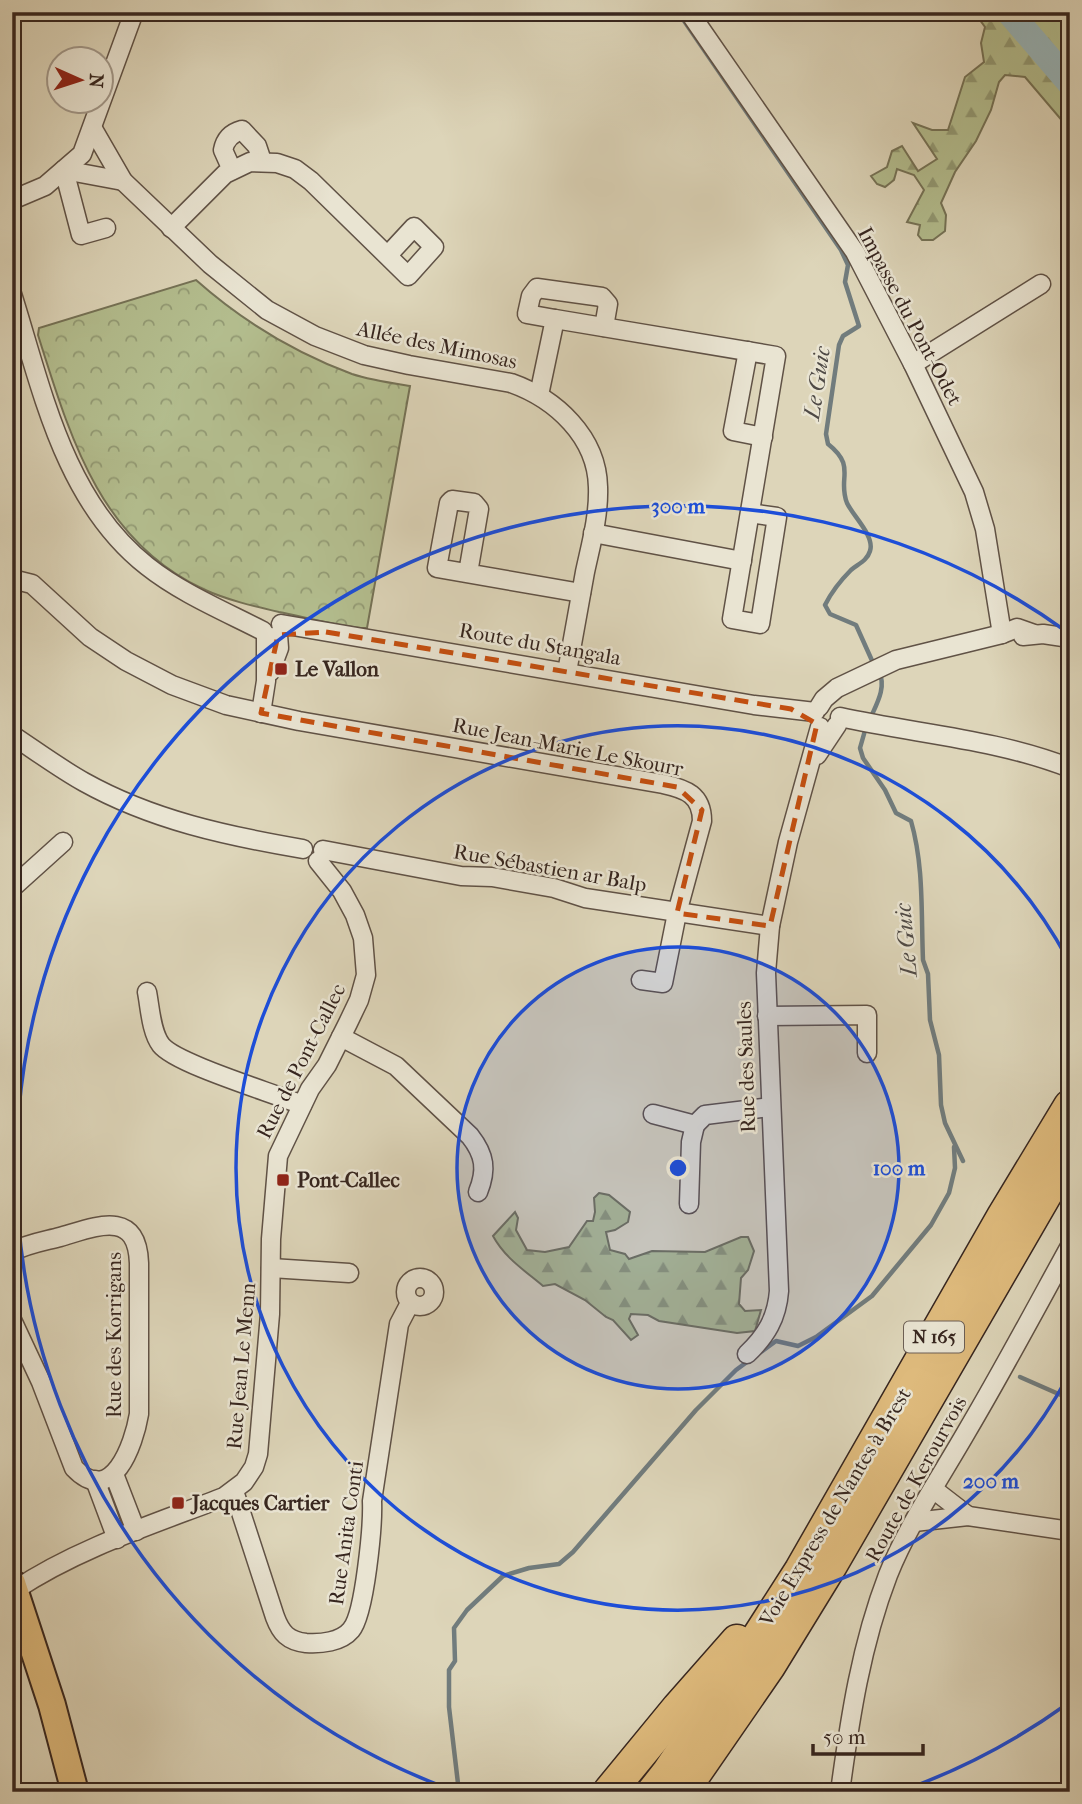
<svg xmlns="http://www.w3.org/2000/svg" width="1082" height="1804" viewBox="0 0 1082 1804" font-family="'IM FELL French Canon',serif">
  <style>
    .forest { fill: url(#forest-firs); stroke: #757256; stroke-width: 2 }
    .park { fill: url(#park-crowns); stroke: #757256; stroke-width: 2 }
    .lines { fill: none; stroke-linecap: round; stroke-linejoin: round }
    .stream { stroke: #717c7d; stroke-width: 4.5 }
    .river { stroke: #98b6bb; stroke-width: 26 }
    .street-casing { stroke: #605246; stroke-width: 21 }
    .primary-casing { stroke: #37261f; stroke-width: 30 }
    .highway-casing { stroke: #37261f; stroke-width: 35 }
    .street { stroke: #e9e4d2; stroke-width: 18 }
    .primary { stroke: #deba7c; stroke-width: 26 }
    .highway { stroke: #deba7c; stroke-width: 32 }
    .marked { fill: none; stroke: #c54f10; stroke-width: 5; stroke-dasharray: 14 9; stroke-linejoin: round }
    .ring { fill: none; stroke: #1d4ed8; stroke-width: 3.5 }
    .poi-dot { fill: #8f2418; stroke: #e9e4d2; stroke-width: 2.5 }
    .labels { text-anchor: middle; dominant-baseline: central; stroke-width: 5; stroke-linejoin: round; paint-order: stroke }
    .shield { fill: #e9e4d2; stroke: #6c5f55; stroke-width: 2 }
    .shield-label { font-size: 19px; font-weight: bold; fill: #37261f }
    .street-label { font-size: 21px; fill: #37261f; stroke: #e9e4d2 }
    .poi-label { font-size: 21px; font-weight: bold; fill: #37261f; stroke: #e9e4d2; text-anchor: start }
    .water-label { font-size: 23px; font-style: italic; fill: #4f4a46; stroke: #e9e4d2 }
    .centre { fill: #1d4ed8; stroke: #e9e4d2; stroke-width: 3.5 }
    .ring-label { font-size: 21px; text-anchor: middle; font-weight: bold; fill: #1d4ed8; stroke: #e9e4d2; stroke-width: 5; stroke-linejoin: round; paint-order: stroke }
  </style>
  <defs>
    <pattern id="forest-firs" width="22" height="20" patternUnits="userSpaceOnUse" patternTransform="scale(1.75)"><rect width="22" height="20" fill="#b3bd8e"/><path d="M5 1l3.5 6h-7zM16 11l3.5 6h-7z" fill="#929973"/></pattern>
    <pattern id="park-crowns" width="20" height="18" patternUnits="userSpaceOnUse" patternTransform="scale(1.75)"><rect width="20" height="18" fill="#b3bd8e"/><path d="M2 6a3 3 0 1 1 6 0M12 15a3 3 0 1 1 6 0" fill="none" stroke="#929973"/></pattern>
  </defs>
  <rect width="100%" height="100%" fill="#ddd5b9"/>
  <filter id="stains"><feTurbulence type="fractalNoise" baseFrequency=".00286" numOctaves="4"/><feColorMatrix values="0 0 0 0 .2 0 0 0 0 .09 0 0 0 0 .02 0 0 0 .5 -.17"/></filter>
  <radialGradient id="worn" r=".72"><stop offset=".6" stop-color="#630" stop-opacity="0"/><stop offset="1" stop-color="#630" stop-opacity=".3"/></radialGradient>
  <g class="forest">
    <path d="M974 12H1070V130L1025 77 1005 75 999 82 991 110 976 141 955 172 941 203 946 215 945 231 933 240H922L918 235 920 225 907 222 924 190 914 175 897 169 894 180 885 187 877 184 871 176 887 167 892 151 902 146 918 171 937 159 913 123 932 130H948L965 77 984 62 981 43 985 27Z"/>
    <path d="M599 1193 609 1195 630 1212 628 1222 615 1230 606 1232 610 1250 625 1254 629 1259 652 1251 705 1252 741 1237H748L754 1251 748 1270 741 1278 739 1304 745 1311 761 1310 755 1331 737 1333 659 1321 648 1315 631 1314 629 1319 638 1335 631 1340 613 1320 606 1317 585 1300 555 1284 543 1286C524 1270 505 1258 493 1236L515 1212 518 1218 516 1230 527 1250 545 1252 569 1247 587 1221H593L595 1212 594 1198Z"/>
  </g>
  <path class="park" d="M196 280C241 320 296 353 352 374 370 380 391 383 410 386L367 628C348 629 301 616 279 612 253 606 227 600 203 589 99 540 70 436 38 335L39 328Z"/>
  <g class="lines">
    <g class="stream">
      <path d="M678 12 841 250 848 265 845 282 859 326 843 336 839 345 826 434 828 444C857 467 837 478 847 503 853 516 875 536 870 551 867 561 858 564 851 570 841 580 831 593 825 605L830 614 856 625 874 665"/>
      <path d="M870 719C876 705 887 687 879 672"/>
      <path d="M866 727 860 748 863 758 885 790 896 813 911 821C924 866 921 913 923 960L928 974 930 1020 939 1055 941 1105 945 1123 963 1161"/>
      <path d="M758 1354 776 1341 798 1346 816 1337 872 1296 931 1225 949 1193 955 1168 954 1147"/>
      <path d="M1020 1377 1070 1399"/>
      <path d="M459 1792 449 1707V1670L455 1661 454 1628 467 1610 503 1576 529 1568 559 1564 573 1552 696 1410 736 1370 751 1359"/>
    </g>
    <path class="river" d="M1009 12 1070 83"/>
    <g class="street-casing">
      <g id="street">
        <path d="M689 12 855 252 913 364 974 492 985 529 1002 634"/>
        <path d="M93 129 123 181 210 264 267 310 315 336 364 355 409 365 511 383C556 399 597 437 598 487 599 516 591 544 585 572 579 605 573 639 567 672"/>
        <path d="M64 170 81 235 106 228"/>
        <path d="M64 170 123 181"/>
        <path d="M232 170 223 150C225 140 231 133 242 130L257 146 262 161"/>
        <path d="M12 200 45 186 82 154 134 12"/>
        <path d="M171 228 225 174 250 162 277 163 295 169 311 181 408 276 434 247 414 227 388 255"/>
        <path d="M12 294C42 389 64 501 147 566 181 593 224 611 263 631"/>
        <path d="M555 319 527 314 531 296 537 288 602 297 608 304 604 327"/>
        <path d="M748 351 733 431 763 437"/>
        <path d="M913 364 1041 284"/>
        <path d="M539 395 555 319 776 356 732 619 760 624 777 517 750 513"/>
        <path d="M593 533 742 561"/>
        <path d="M468 573 479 509 474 503 452 500 449 503 437 568 581 593"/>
        <path d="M12 579 32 584 90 637 126 661 172 685 226 705 299 721 663 784C686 789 702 795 702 821L677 913 663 983 641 980"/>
        <path d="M281 624 754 705 815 712"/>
        <path d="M1023 636 1043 634 1070 638"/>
        <path d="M270 672 279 648 278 635"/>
        <path d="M819 707 824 699 837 688 896 660 1002 634 1017 628 1034 634"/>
        <path d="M261 713 266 681V635"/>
        <path d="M840 717C917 734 996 739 1070 768"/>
        <path d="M12 735C36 751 59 768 84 782 152 820 227 836 303 849"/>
        <path d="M817 755 837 725"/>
        <path d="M323 850 461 876 492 877 554 888 585 898 770 926"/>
        <path d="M12 888 63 842"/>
        <path d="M147 992C150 1007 151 1032 161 1045 176 1064 274 1093 302 1105"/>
        <path d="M767 1016 867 1015V1053"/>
        <path d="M341 1037 396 1066 470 1136C485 1155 487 1170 478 1192"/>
        <path d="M653 1114 695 1125 705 1115 770 1107"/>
        <path d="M689 1204 691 1142 695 1125"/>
        <path d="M12 1252C26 1244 45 1241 60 1237 95 1227 137 1208 139 1263V1414C134 1444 112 1508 74 1468L41 1382 12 1320"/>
        <path d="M271 1268 349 1273"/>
        <circle cx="420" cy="1292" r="14"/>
        <path d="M747 1354C766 1336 777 1318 779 1291L766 973 770 926 788 842 820 727"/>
        <path d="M114 1474 136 1531"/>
        <path d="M95 1480 117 1539"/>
        <path d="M933 1489 968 1516"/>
        <path d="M234 1491 275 1617C281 1633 288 1641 306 1643 321 1644 341 1642 351 1630 365 1614 373 1524 372 1501L399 1324 410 1303"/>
        <path d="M914 1522 968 1516 1070 1531"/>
        <path d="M15 1590C78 1548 154 1524 224 1497L244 1482 254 1467 258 1454 270 1314 271 1239 278 1156 310 1089 327 1065 348 1023 359 1000 366 975 363 938 355 915 342 891 318 861"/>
        <path d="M840 1792C850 1718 861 1645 888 1575 908 1525 940 1478 967 1431 1003 1370 1036 1308 1070 1246"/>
      </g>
    </g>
    <g class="primary-casing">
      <path id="primary" d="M12 1583 52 1705 75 1792"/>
    </g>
    <g class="highway-casing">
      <g id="highway">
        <path d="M609 1792 678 1708 737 1641"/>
        <path d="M653 1792 668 1773 730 1681 801 1570 1004 1215 1070 1106"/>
        <path d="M682 1792 769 1666 831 1565 1070 1152"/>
      </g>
    </g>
    <use href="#street" class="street"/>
    <use href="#primary" class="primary"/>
    <use href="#highway" class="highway"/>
  </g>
  <path class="marked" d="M326 632 791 709 817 724 770 926 677 913 702 810 677 787 261 713 278 635Z"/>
  <circle cx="678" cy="1168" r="221" fill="#1d4ed8" fill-opacity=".12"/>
  <g class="ring">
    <circle cx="678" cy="1168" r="221"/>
    <path d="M1068 1376A442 442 0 1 1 1068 960"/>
    <path d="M1067 1704A662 662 0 0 1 904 1790M452 1790A662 662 0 1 1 1067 632"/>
  </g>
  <g class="poi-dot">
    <rect x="274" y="662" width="14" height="14" rx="3.5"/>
    <rect x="276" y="1173" width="14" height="14" rx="3.5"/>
    <rect x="171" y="1496" width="14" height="14" rx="3.5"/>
  </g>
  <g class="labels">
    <rect class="shield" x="904" y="1321.5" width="60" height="31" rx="5"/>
    <g class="shield-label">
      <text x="934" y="1337">N 165</text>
    </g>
    <g class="street-label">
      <text transform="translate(910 316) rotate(62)">Impasse du Pont-Odet</text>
      <text transform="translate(437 345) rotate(12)">Allée des Mimosas</text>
      <text transform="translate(540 644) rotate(10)">Route du Stangala</text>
      <text transform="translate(568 747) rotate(11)">Rue Jean-Marie Le Skourr</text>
      <text transform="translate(550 868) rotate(10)">Rue Sébastien ar Balp</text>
      <text transform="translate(301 1061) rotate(-63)">Rue de Pont-Callec</text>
      <text transform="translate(746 1067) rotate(-92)">Rue des Saules</text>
      <text transform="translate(114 1335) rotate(-90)">Rue des Korrigans</text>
      <text transform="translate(241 1366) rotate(-85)">Rue Jean Le Menn</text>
      <text transform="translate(916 1479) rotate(-61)">Route de Kerourvois</text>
      <text transform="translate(835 1507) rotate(-59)">Voie Express de Nantes à Brest</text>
      <text transform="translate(346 1533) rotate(-82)">Rue Anita Conti</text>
    </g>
    <g class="poi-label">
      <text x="295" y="669">Le Vallon</text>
      <text x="297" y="1180">Pont-Callec</text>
      <text x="192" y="1503">Jacques Cartier</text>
    </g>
    <g class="water-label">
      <text transform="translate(817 383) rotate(-81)">Le Guic</text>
      <text transform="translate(906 940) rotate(-95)">Le Guic</text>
    </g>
  </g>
  <circle cx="678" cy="1168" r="10" class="centre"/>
  <g class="ring-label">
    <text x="678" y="513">300 m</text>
    <text x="899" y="1175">100 m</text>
    <text x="991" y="1488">200 m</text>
  </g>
  <rect width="1082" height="1804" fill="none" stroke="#ddd5b9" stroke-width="42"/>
  <rect x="14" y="14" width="1054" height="1776" fill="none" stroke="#37261f" stroke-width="3.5"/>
  <rect x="21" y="21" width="1040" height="1762" fill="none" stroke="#37261f" stroke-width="2"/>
  <g transform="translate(80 80) rotate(93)"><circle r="33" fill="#e9e4d2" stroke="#a2988a" stroke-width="2"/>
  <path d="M0-5L12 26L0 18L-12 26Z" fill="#8f2418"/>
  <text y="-10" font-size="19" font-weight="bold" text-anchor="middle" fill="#37261f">N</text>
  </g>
  <path d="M813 1744v10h110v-10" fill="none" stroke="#37261f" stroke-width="3.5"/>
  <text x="823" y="1744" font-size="21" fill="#37261f" stroke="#e9e4d2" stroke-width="5" paint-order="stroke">50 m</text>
  <rect width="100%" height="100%" filter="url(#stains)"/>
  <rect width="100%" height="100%" fill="url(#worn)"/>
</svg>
